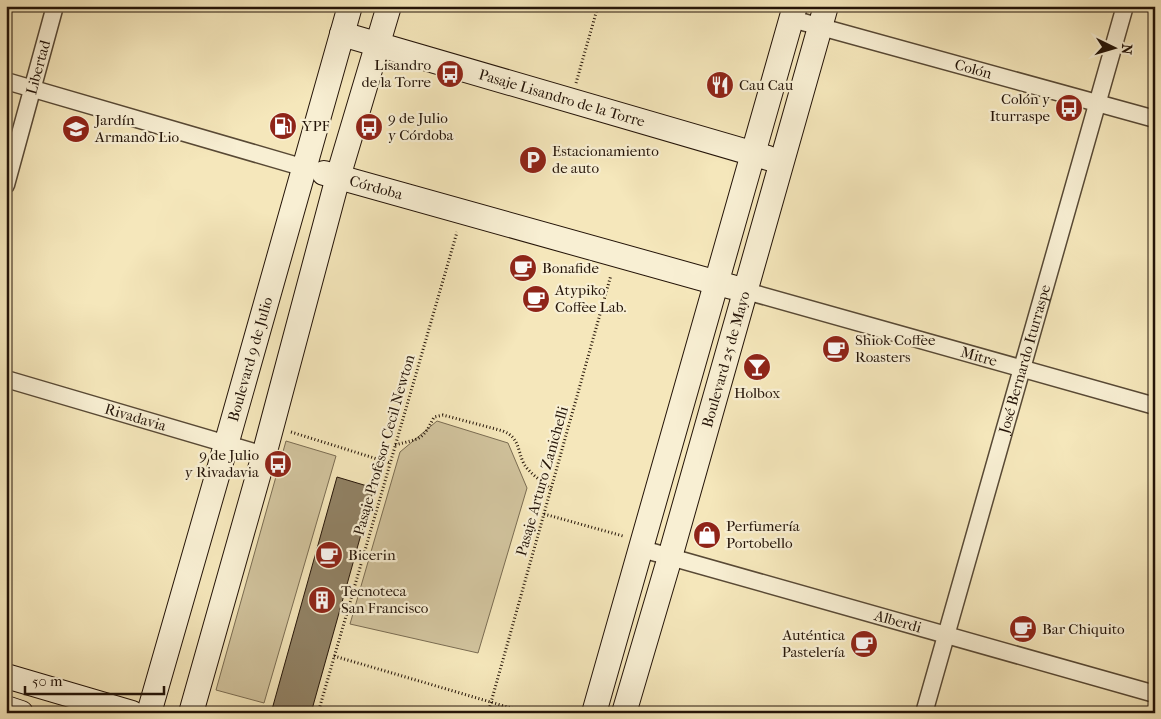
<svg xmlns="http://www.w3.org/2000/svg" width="1161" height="719" viewBox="0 0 1161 719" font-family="'IM FELL French Canon',serif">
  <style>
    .green { fill: #d1c39d; stroke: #7a6c52 }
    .building { fill: #918265; stroke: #241408 }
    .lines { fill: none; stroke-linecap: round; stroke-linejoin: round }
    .street-casing { stroke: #584935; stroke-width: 19 }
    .secondary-casing { stroke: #241408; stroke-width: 26 }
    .path { stroke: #241408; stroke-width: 3; stroke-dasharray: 1 2.5; stroke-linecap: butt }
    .street { stroke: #f8efd3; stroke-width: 16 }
    .secondary { stroke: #f8efd3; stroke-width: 24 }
    .labels { text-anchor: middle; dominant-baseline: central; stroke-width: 4.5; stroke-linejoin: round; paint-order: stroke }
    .poi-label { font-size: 15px; fill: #241408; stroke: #f8efd3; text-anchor: start }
    .street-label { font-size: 15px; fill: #241408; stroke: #f8efd3 }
  </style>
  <rect width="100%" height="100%" fill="#f5e7bb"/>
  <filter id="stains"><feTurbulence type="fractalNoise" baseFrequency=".004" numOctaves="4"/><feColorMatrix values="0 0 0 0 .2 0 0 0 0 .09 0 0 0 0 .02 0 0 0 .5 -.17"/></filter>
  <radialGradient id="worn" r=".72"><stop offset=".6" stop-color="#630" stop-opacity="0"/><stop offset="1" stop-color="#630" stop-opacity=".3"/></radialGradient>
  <g class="green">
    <path d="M437 421 508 443 527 488 478 653 350 624 400 452Z"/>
    <path d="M286 441 336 456 264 703 216 690Z"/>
  </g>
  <path class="building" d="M337 477 374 488 311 713H271Z"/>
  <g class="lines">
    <g class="street-casing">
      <g id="street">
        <path id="s1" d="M792 19 1155 119"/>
        <path d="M6 81 305 168"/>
        <path id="s2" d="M6 185 55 6"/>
        <path id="s3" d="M746 291 1155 406"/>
        <path id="s4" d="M6 379 264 455"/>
        <path id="s5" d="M642 549 1155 694"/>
        <path id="s6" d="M924 713 1125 6"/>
      </g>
    </g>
    <g class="secondary-casing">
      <g id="secondary">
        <path id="s7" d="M342 34 768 158"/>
        <path id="s8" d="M324 173 732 287"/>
        <path d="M6 676 132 713"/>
        <path d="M6 708 21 713"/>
        <path id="s9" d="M149 713 226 445 350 6"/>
        <path d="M191 713 264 455 338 177 389 6"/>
        <path d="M594 713 795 6"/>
        <path id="s10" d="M624 713 670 557 826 6"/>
      </g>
    </g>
    <g class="path">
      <path d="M576 83 598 6"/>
      <path d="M291 432 390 463"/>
      <path d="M395 445C421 438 422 441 434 417L443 415 503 431C520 438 517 450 524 464 530 474 542 481 551 489"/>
      <path d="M544 514 623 536"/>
      <path d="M334 656 528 713"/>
      <path d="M318 713 457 232"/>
      <path d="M488 713 611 275"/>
    </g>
    <use href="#street" class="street"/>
    <use href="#secondary" class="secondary"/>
  </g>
  <defs>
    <g id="bus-disc" transform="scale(1.4375)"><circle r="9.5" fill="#8f2418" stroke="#f8efd3"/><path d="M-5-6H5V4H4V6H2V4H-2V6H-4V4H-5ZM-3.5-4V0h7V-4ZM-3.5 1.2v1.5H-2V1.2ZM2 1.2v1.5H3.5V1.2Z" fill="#fff"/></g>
    <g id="restaurant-disc" transform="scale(1.4375)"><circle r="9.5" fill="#8f2418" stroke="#f8efd3"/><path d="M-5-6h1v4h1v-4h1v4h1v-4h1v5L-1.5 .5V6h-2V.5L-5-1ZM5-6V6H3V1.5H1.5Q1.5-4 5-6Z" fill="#fff"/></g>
    <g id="fuel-disc" transform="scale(1.4375)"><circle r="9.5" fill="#8f2418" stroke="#f8efd3"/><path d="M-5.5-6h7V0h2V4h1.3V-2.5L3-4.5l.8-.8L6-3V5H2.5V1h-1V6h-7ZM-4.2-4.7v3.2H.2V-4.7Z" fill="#fff"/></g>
    <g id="school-disc" transform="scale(1.4375)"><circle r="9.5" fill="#8f2418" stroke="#f8efd3"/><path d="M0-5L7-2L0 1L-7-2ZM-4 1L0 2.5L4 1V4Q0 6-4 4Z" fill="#fff"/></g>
    <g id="parking-disc" transform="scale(1.4375)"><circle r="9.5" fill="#8f2418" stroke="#f8efd3"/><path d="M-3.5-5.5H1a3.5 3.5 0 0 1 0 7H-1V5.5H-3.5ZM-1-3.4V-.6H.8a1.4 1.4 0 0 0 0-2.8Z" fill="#fff"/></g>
    <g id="cafe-disc" transform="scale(1.4375)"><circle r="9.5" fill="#8f2418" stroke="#f8efd3"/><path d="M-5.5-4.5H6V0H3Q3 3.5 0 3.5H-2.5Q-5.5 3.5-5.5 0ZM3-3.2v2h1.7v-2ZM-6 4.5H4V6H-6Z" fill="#fff"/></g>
    <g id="bar-disc" transform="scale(1.4375)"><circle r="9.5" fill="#8f2418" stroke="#f8efd3"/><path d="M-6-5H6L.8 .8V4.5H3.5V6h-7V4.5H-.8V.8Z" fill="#fff"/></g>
    <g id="shop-disc" transform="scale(1.4375)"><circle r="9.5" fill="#8f2418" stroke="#f8efd3"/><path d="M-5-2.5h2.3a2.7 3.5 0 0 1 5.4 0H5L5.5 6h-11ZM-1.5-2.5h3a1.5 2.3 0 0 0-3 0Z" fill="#fff"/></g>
    <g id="building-disc" transform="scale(1.4375)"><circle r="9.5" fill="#8f2418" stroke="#f8efd3"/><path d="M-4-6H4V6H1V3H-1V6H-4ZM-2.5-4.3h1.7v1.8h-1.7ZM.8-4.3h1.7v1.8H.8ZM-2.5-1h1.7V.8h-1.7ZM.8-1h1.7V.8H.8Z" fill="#fff"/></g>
  </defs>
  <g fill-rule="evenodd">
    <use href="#bus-disc" x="450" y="74"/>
    <use href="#restaurant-disc" x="720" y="85"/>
    <use href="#bus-disc" x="1069" y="108"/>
    <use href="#fuel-disc" x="283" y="126"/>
    <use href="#bus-disc" x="369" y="127"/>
    <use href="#school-disc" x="76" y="129"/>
    <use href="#parking-disc" x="533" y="160"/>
    <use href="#cafe-disc" x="523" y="268"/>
    <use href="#cafe-disc" x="536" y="299"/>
    <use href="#cafe-disc" x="836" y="349"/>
    <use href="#bar-disc" x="757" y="367"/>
    <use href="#bus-disc" x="278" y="464"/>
    <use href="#shop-disc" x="707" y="535"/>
    <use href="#cafe-disc" x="329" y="555"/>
    <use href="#building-disc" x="322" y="600"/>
    <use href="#cafe-disc" x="1023" y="629"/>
    <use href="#cafe-disc" x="864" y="644"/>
  </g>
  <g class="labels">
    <g class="poi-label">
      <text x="431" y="65" text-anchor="end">Lisandro<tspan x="431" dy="17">de la Torre</tspan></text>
      <text x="739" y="85">Cau Cau</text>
      <text x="1050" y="99" text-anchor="end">Colón y<tspan x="1050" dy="17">Iturraspe</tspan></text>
      <text x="388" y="118">9 de Julio<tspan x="388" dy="17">y Córdoba</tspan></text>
      <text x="95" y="120">Jardín<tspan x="95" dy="17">Armando Lio</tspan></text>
      <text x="302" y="126">YPF</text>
      <text x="552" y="151">Estacionamiento<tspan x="552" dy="17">de auto</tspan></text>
      <text x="542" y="268">Bonafide</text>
      <text x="555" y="290">Atypiko<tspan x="555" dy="17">Coffee Lab.</tspan></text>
      <text x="855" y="340">Shiok Coffee<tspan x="855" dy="17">Roasters</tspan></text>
      <text x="757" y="393" text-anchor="middle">Holbox</text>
      <text x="259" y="455" text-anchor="end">9 de Julio<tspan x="259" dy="17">y Rivadavia</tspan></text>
      <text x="726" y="526">Perfumería<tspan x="726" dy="17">Portobello</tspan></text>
      <text x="348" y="555">Bicerin</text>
      <text x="341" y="591">Tecnoteca<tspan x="341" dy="17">San Francisco</tspan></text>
      <text x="1042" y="629">Bar Chiquito</text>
      <text x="845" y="635" text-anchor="end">Auténtica<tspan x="845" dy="17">Pastelería</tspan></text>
    </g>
    <g class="street-label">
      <text stroke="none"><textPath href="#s2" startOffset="122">Libertad</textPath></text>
      <text stroke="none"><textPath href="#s1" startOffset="188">Colón</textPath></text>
      <text stroke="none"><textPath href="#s7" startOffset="229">Pasaje Lisandro de la Torre</textPath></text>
      <text stroke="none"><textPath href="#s8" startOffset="54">Córdoba</textPath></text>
      <text stroke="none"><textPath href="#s3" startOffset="242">Mitre</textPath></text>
      <text stroke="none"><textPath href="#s9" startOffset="368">Boulevard 9 de Julio</textPath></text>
      <text stroke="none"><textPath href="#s10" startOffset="368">Boulevard 25 de Mayo</textPath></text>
      <text stroke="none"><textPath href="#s6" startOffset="368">José Bernardo Iturraspe</textPath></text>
      <text stroke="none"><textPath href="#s4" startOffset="135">Rivadavia</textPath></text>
      <text transform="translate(384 445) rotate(-74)">Pasaje Profesor Cecil Newton</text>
      <text transform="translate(542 481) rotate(-74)">Pasaje Arturo Zanichelli</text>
      <text stroke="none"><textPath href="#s5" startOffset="266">Alberdi</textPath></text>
    </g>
  </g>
  <rect width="1161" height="719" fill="none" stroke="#f5e7bb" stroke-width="25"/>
  <rect x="8" y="8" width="1146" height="704" fill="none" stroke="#241408" stroke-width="2.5"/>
  <rect x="12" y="12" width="1136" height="694" fill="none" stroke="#241408"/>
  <g transform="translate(1114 48) rotate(95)" stroke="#f8efd3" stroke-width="4" paint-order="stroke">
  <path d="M0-4L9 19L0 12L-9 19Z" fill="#241408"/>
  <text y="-8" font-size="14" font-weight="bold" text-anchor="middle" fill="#241408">N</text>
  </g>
  <path d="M25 686v8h139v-8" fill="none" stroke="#241408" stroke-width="2.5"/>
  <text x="32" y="686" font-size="15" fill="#241408" stroke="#f8efd3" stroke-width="4" paint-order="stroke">50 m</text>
  <rect width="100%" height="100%" filter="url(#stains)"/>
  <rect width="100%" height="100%" fill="url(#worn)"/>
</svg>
